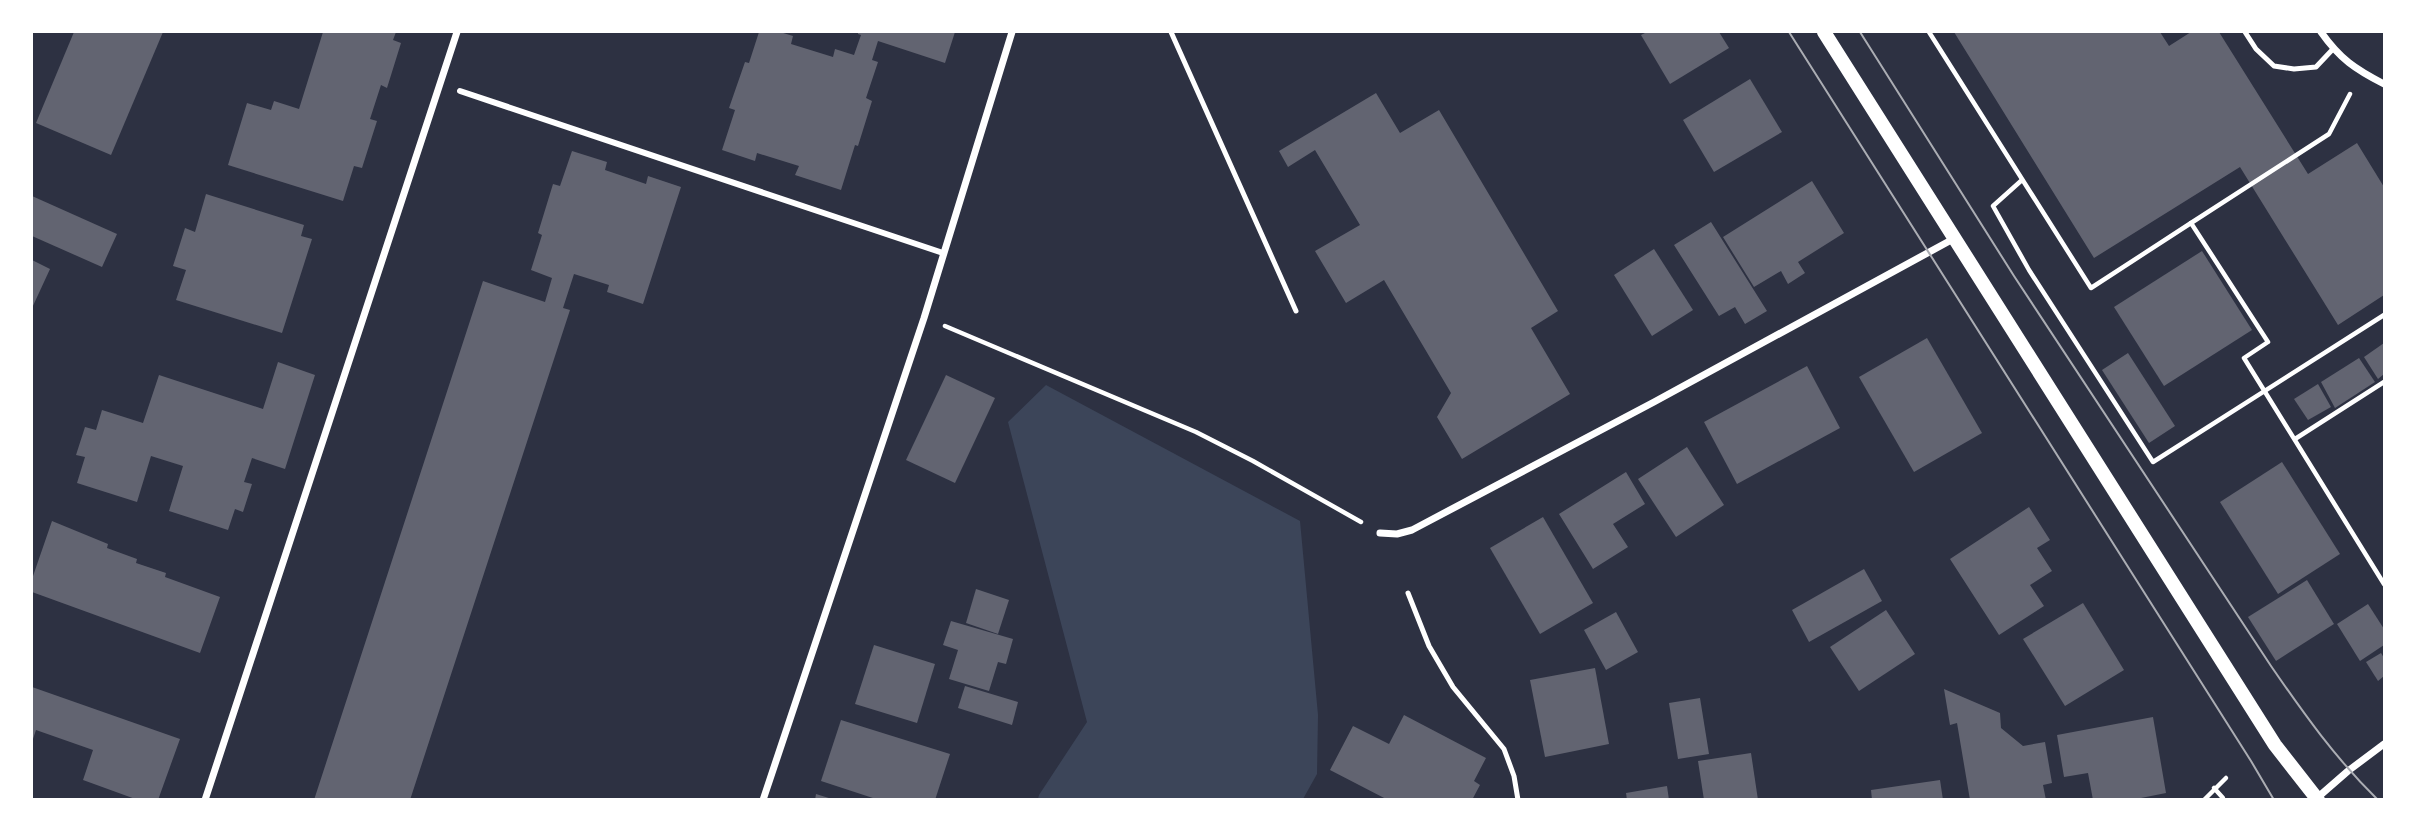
<svg xmlns="http://www.w3.org/2000/svg" width="2416" height="831" viewBox="0 0 2416 831" font-family="'Roboto Condensed',sans-serif">
  <style>
    .green { fill: #3c4559 }
    .building { fill: #626471 }
    .lines { fill: none; stroke-linecap: round; stroke-linejoin: round }
    .path { stroke: #fff; stroke-width: 4.5 }
    .service { stroke: #fff; stroke-width: 5 }
    .pedestrian { stroke: #fff; stroke-width: 6 }
    .minor { stroke: #fff; stroke-width: 7 }
    .secondary { stroke: #fff; stroke-width: 14 }
    .tram { stroke: #abadb3; stroke-width: 2 }
  </style>
  <rect width="100%" height="100%" fill="#2d3142"/>
  <path class="green" d="M1046 385 1300 521 1318 715 1317 774 1303 799H1038L1039 795 1087 722 1008 422Z"/>
  <g class="building">
    <path d="M74 32H163L111 155 36 123Z"/>
    <path d="M323 32H396L393 40 401 43 387 88 381 85 370 119 377 121 362 168 354 166 343 201 228 165 247 103 271 110 274 101 299 109Z"/>
    <path d="M759 32H780L793 36 791 44 833 57 835 49 854 55 861 35 858 34V32H955L945 63 878 41 872 60 878 62 866 98 872 101 858 146 855 145 841 190 795 175 799 166 757 153 755 161 722 150 735 110 729 108 745 62 749 63Z"/>
    <path d="M1647 32H1719L1729 48 1670 84 1641 35Z"/>
    <path d="M1954 32H2160L2169 46 2191 32H2219L2308 174 2357 143 2384 187V295L2338 325 2240 167 2094 258Z"/>
    <path d="M1750 79 1782 132 1714 172 1683 120Z"/>
    <path d="M1376 93 1400 133 1439 110 1558 311 1531 328 1570 394 1462 459 1437 417 1451 393 1384 280 1346 303 1315 251 1360 225 1315 150 1288 167 1279 151Z"/>
    <path d="M572 151 607 162 605 170 646 184 648 176 681 187 643 304 607 292 609 285 574 274 563 308 570 310 410 800H314L483 281 545 302 552 278 531 270 542 235 538 233 553 184 560 186Z"/>
    <path d="M1812 181 1844 233 1798 262 1805 273 1788 284 1781 271 1754 287 1723 237Z"/>
    <path d="M206 194 304 225 301 236 312 239 282 333 176 300 186 270 173 266 185 228 195 232Z"/>
    <path d="M32 196 117 234 102 267 32 236Z"/>
    <path d="M1711 222 1767 311 1745 324 1735 307 1719 316 1674 245Z"/>
    <path d="M1654 249 1693 310 1652 336 1614 275Z"/>
    <path d="M2202 251 2252 330 2164 386 2114 307Z"/>
    <path d="M32 260 50 269 32 308Z"/>
    <path d="M1927 338 1982 433 1914 472 1859 377Z"/>
    <path d="M2384 343V374L2378 379 2364 357Z"/>
    <path d="M2128 353 2175 426 2149 443 2102 370Z"/>
    <path d="M2359 358 2375 382 2335 408 2321 382Z"/>
    <path d="M278 362 315 375 285 469 252 458 244 482 252 484 243 512 235 509 228 530 169 511 183 466 151 456 137 502 77 483 85 457 76 455 85 427 96 430 102 410 143 423 159 375 263 409Z"/>
    <path d="M1807 366 1840 428 1737 484 1704 422Z"/>
    <path d="M946 375 995 398 955 483 906 460Z"/>
    <path d="M2318 384 2331 407 2308 420 2294 399Z"/>
    <path d="M1687 447 1724 505 1676 537 1638 479Z"/>
    <path d="M2282 462 2340 554 2278 594 2220 502Z"/>
    <path d="M1626 472 1645 504 1613 524 1628 547 1593 569 1559 514Z"/>
    <path d="M2029 507 2050 540 2037 548 2052 571 2030 585 2044 606 1999 635 1950 559Z"/>
    <path d="M1543 517 1593 603 1540 634 1490 548Z"/>
    <path d="M52 521 108 544 107 548 137 559 136 563 166 573 165 577 220 597 200 653 32 592V579Z"/>
    <path d="M1864 569 1882 601 1809 642 1792 610Z"/>
    <path d="M2307 580 2334 624 2276 661 2248 617Z"/>
    <path d="M976 589 1009 600 998 634 966 623Z"/>
    <path d="M2083 603 2124 670 2065 706 2023 639Z"/>
    <path d="M2368 604 2384 629V645L2360 661 2337 624Z"/>
    <path d="M1886 610 1915 654 1859 691 1830 647Z"/>
    <path d="M1616 612 1638 652 1606 670 1584 630Z"/>
    <path d="M951 621 1013 639 1006 664 998 662 989 691 949 679 958 650 943 645Z"/>
    <path d="M874 645 935 664 917 723 855 704Z"/>
    <path d="M2381 653 2384 658V676L2378 681 2366 662Z"/>
    <path d="M1595 668 1609 744 1545 757 1530 680Z"/>
    <path d="M965 686 1018 702 1012 725 958 708Z"/>
    <path d="M32 687 180 739 158 800H138L83 780 93 750 36 730 32 742Z"/>
    <path d="M1944 689 2000 713 2001 728 2023 746 2045 742 2052 783 2043 785 2046 800H1970L1957 723 1950 725Z"/>
    <path d="M1700 698 1709 754 1678 759 1669 703Z"/>
    <path d="M1404 715 1486 758 1474 781 1480 785 1472 800H1388L1330 770 1353 726 1389 744Z"/>
    <path d="M2153 717 2166 793 2131 800H2093L2088 773 2064 777 2057 735Z"/>
    <path d="M841 720 950 754 935 800H879L821 781Z"/>
    <path d="M1751 753 1758 800H1704L1698 761Z"/>
    <path d="M1940 780 1943 800H1872L1871 790Z"/>
    <path d="M1667 786 1669 800H1627L1626 793Z"/>
    <path d="M816 794 832 799V800H815Z"/>
  </g>
  <g class="lines">
    <g class="path">
      <path d="M1929 32 2091 288 2191 223 2268 342 2244 358 2384 584"/>
      <path d="M2022 180 1993 206 2029 270 2153 462 2384 315"/>
      <path d="M2191 223 2329 134 2350 94"/>
      <path d="M945 326 1196 432 1253 461 1361 522"/>
      <path d="M2295 439 2384 382"/>
      <path d="M2214 788 2223 798"/>
      <path d="M2204 800 2226 778"/>
    </g>
    <g class="service">
      <path d="M1171 32 1296 311"/>
      <path d="M2245 32 2256 49 2274 66 2294 69 2316 67 2333 49"/>
      <path d="M1408 593 1429 646 1453 687 1504 749 1514 776 1518 800"/>
    </g>
    <path class="pedestrian" d="M460 91 943 253"/>
    <g class="minor">
      <path d="M2321 32C2340 59 2355 69 2384 84"/>
      <path d="M1380 533 1397 534 1412 530 1654 402 1955 238"/>
      <path d="M2317 798 2348 771 2384 744"/>
      <path d="M205 800 457 32"/>
      <path d="M763 800 924 318 1012 32"/>
    </g>
    <path class="secondary" d="M1824 32 2275 745 2318 800"/>
    <g class="tram">
      <path d="M1789 32 2251 761 2274 800"/>
      <path d="M1860 32 2014 276 2271 666C2304 714 2336 759 2378 800"/>
    </g>
  </g>
  <rect width="2416" height="831" fill="none" stroke="#ffffff" stroke-width="66"/>
</svg>
